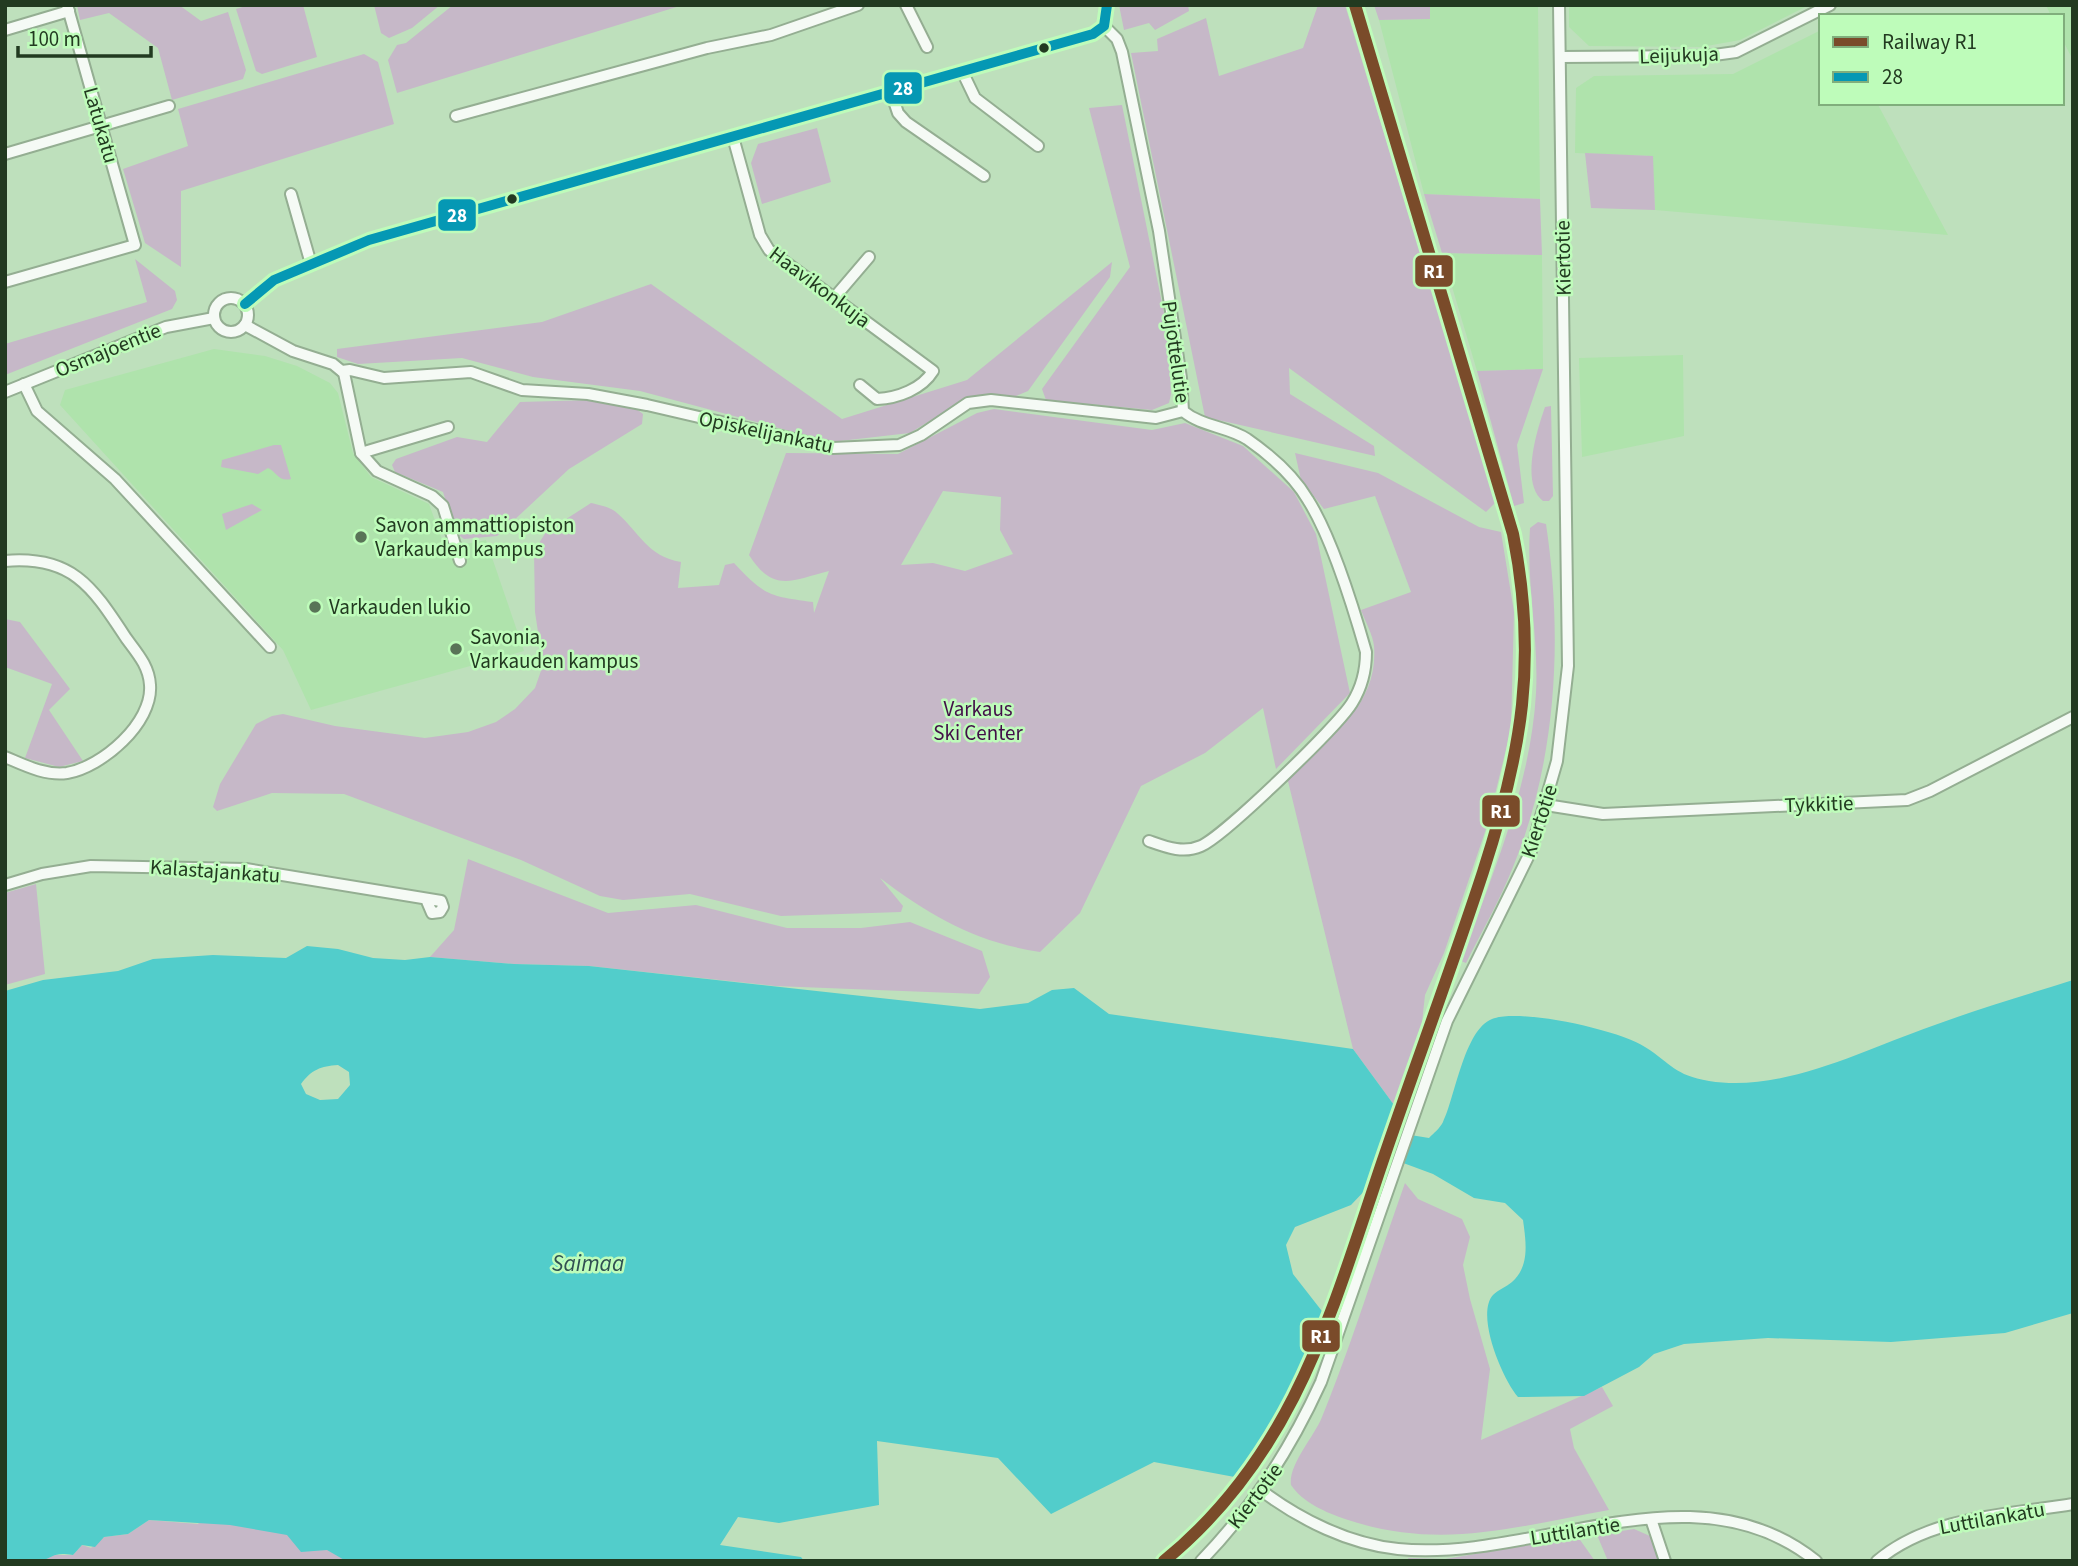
<svg xmlns="http://www.w3.org/2000/svg" width="2078" height="1566" font-family="'Source Sans 3',sans-serif">
  <rect width="100%" height="100%" fill="#bee0bc"/>
  <g fill="#afe3ac">
    <path d="M1430,5H1538L1540,199L1424,194L1379,20L1430,19Z"/>
    <path d="M1569,5H1809L1740,40L1701,47L1589,46L1569,27Z"/>
    <path d="M2046,5H2073V60L2062,39V16H2051Z"/>
    <path d="M1821,30V103H1877L1948,235L1655,210L1652,156L1575,153L1576,88L1594,76L1733,74Z"/>
    <path d="M1442,253L1542,255L1543,369L1477,371Z"/>
    <path d="M214,349L265,356L297,366L330,383L338,393L353,453L371,477L429,504L445,548L486,540L524,651L311,710L283,650L60,405L65,390Z"/>
    <path d="M1683,355L1684,436L1582,457L1579,358Z"/>
  </g>
  <g fill="#c6b8c8" fill-rule="evenodd">
    <path d="M77,5H179L201,21L228,12L246,70L243,79L172,100L158,48L109,13L80,20Z"/>
    <path d="M249,5H303L317,57L262,74L256,71L236,9Z"/>
    <path d="M374,5H440L412,28L389,38L381,33Z"/>
    <path d="M453,5H683L397,93L388,60L397,45L406,43Z"/>
    <path d="M1119,5H1188L1189,11L1155,30L1149,23L1124,30Z"/>
    <path d="M1318,5H1345L1496,502L1486,512L1289,368L1290,394L1374,446L1375,456L1205,417L1131,53L1158,51L1157,39L1206,18L1219,76L1303,48Z"/>
    <path d="M1374,5H1430V19L1379,20Z"/>
    <path d="M364,54L378,62L394,124L181,191V267L145,243L123,169L188,146L178,109Z"/>
    <path d="M1122,105L1167,328L1171,394L1169,403L1152,410L1046,400L1042,389L1130,267L1089,108Z"/>
    <path d="M817,128L831,182L762,204L751,163L758,144Z"/>
    <path d="M1585,153L1653,156L1655,210L1591,208Z"/>
    <path d="M1424,194L1540,199L1542,255L1442,253Z"/>
    <path d="M135,259L175,291L177,300L172,309L5,375V344L147,302Z"/>
    <path d="M1112,262L1110,277L1028,391L1016,396L967,398L910,433L831,442L640,391L533,377L462,358L358,364L337,357V349L542,322L651,284L842,419L967,380Z"/>
    <path d="M1543,369L1517,445L1524,503L1514,506L1477,371Z"/>
    <path d="M592,400L635,408L643,414L642,424L569,469L497,536L464,539L456,533L443,492L395,472L392,465L396,459L457,437L487,442L520,402Z"/>
    <path d="M1551,406L1553,496L1549,501H1543C1520,483 1537,430 1545,407Z"/>
    <path d="M994,409L1152,430L1185,423L1243,446L1294,492L1316,534L1350,693L1276,769L1263,708L1205,753L1141,786L1080,913L1040,952C975,942 932,917 880,878L903,906L901,912L781,916L690,894L623,900L600,896L521,860L344,794L272,793L217,811L213,807L220,784L256,724L272,716L283,714L335,726L425,738L468,732L496,722L515,709L535,688L543,665L535,612L534,551L546,532L591,503C599,505 611,507 617,513C640,533 647,556 681,562L678,588L719,585L725,565L734,563C765,596 769,596 813,602L814,613L829,571C792,580 774,594 749,555L786,453L898,454L977,413ZM943,491L1001,497L1000,530L1013,554L965,571L933,563L901,565Z"/>
    <path d="M274,445H281L291,479C278,482 277,472 268,468L258,474L221,467L222,460Z"/>
    <path d="M1295,453L1378,473L1479,527L1501,532L1514,612L1511,729L1488,823L1444,953L1425,995L1420,1041L1394,1105L1353,1049L1287,777C1327,739 1379,707 1374,646C1373,635 1365,621 1361,610L1411,592L1375,496L1324,509L1301,480Z"/>
    <path d="M252,504L262,510L226,530L222,514Z"/>
    <path d="M1538,522L1546,524C1563,637 1557,760 1513,867C1500,900 1482,931 1466,963L1461,961C1492,875 1531,785 1536,693C1539,637 1526,583 1530,528Z"/>
    <path d="M5,619L20,622L70,689L49,710L83,761L59,767L25,758L52,684L5,667Z"/>
    <path d="M468,859L608,913L696,905L787,928H861L910,922L982,951L990,977L979,994L775,986L589,966L514,964L430,957L454,930Z"/>
    <path d="M36,884L45,974L5,985V893Z"/>
    <path d="M1405,1183L1418,1199L1462,1219L1470,1237L1463,1265L1470,1299L1490,1369L1481,1440L1602,1387L1613,1406L1570,1429L1574,1448L1609,1510C1514,1527 1440,1551 1345,1519C1327,1513 1302,1502 1291,1485C1288,1465 1314,1437 1322,1417C1353,1341 1377,1261 1405,1183Z"/>
    <path d="M212,1506L413,1561H42L49,1555H73L82,1545L91,1548L104,1537L128,1534L149,1520L198,1524Z"/>
    <path d="M1634,1529L1650,1536L1660,1561H1608L1597,1535Z"/>
    <path d="M1578,1537L1595,1561H1409L1408,1558L1445,1559Z"/>
  </g>
  <path fill="#52cdcb" fill-rule="evenodd" d="M307,946L338,949L373,958L405,960L430,957L514,964L589,966L980,1009L1028,1003L1052,990L1074,988L1109,1014L1353,1049L1394,1105L1389,1123L1392,1132L1429,1138C1434,1133 1440,1128 1443,1122C1455,1098 1464,1030 1492,1019C1520,1008 1619,1030 1645,1047C1672,1064 1674,1075 1709,1081C1783,1093 1863,1050 1932,1026C1978,1009 2026,995 2073,980V1313L2005,1333L1891,1342L1768,1338L1684,1344L1654,1354L1639,1367L1584,1396L1518,1397C1503,1380 1475,1315 1493,1295C1498,1290 1506,1287 1512,1282C1530,1266 1526,1242 1523,1220L1505,1203L1474,1198L1433,1174L1379,1154L1370,1185L1351,1205L1295,1227L1286,1245L1293,1274L1325,1315L1294,1402L1240,1478L1154,1462L1051,1514L998,1458L877,1441L879,1505L779,1523L738,1517L720,1545L801,1557L804,1561H346L327,1550L301,1552L287,1535L230,1525L149,1520L128,1534L104,1537L95,1547L82,1545L73,1555C52,1552 56,1557 40,1561C30,1563 16,1561 5,1561V991L43,980L118,971L153,959L213,955L286,958ZM338,1065L349,1072L350,1085L338,1099L320,1100L306,1094L301,1084C311,1070 321,1066 338,1065Z"/>
  <g fill="none" stroke-linecap="round" stroke-linejoin="round">
    <g stroke="#94ae92" stroke-width="14">
      <g id="minor">
        <path d="M906,5L927,47"/>
        <path d="M1104,26L1117,39L1122,52L1159,231L1181,378L1183,411C1202,427 1227,426 1247,439C1270,455 1294,476 1308,500C1331,536 1354,610 1366,652C1366,671 1362,687 1352,703C1338,726 1224,836 1201,846C1183,854 1166,847 1149,841"/>
        <path d="M5,30L69,11"/>
        <path d="M1560,57L1707,56L1736,52L1830,5"/>
        <path d="M962,71L975,98L1038,146"/>
        <path d="M891,92L898,113L906,122L984,176"/>
        <path d="M456,116L707,48L771,35L858,5"/>
        <path d="M733,137L760,235L769,250L933,371C922,389 898,398 877,399L860,385"/>
        <path d="M5,154L169,106"/>
        <path d="M291,194L311,264"/>
        <path d="M5,282L135,245L67,5"/>
        <circle cx="231" cy="315" r="17"/>
        <path d="M834,298L869,257"/>
        <path d="M245,304L274,280L369,240L1093,34L1104,26L1107,5"/>
        <path d="M245,325L293,351L333,364L344,373L361,453L377,471L432,496L443,506L460,561"/>
        <path d="M342,371L350,370L384,378L471,372L522,390L588,394L647,405L833,448L899,445L921,435L968,403L991,400L1156,418L1183,411"/>
        <path d="M24,384L37,411L115,479L270,647"/>
        <path d="M5,392L166,327L214,318"/>
        <path d="M361,453L448,427"/>
        <path d="M5,561C73,555 93,588 126,638C137,653 149,666 150,685C153,723 102,767 67,773C45,776 24,765 5,757"/>
        <path d="M1546,805L1603,814L1907,800L1930,791L2073,717"/>
        <path d="M5,885L42,874L91,866L246,869L441,901L443,907L440,912L432,913L426,899"/>
        <path d="M1262,1491C1301,1520 1349,1544 1398,1549C1535,1563 1693,1462 1816,1561"/>
        <path d="M1651,1519L1665,1561"/>
        <path d="M1201,1561C1253,1507 1290,1450 1321,1382L1447,1021L1531,851L1557,761L1568,666L1559,5"/>
        <path d="M1877,1561C1930,1516 2007,1515 2073,1504"/>
      </g>
    </g>
    <use href="#minor" stroke="#f5faf5" stroke-width="10"/>
    <g stroke="#befcba" stroke-width="16">
      <path id="bus-1" d="M245,304L274,280L369,240L1093,34L1104,26L1107,5"/>
    </g>
    <use href="#bus-1" stroke="#0598b4" stroke-width="10"/>
    <g stroke="#befcba" stroke-width="18">
      <path id="rail-1" d="M1164,1561C1294,1455 1331,1314 1382,1163C1415,1066 1451,970 1483,872C1522,752 1538,659 1513,534L1355,5"/>
    </g>
    <use href="#rail-1" stroke="#7a4b2a" stroke-width="12"/>
  </g>
  <g fill="#223a20" stroke="#befcba" stroke-width="2.5">
    <circle cx="1044" cy="48" r="6"/>
    <circle cx="512" cy="199" r="6"/>
  </g>
  <g fill="#597457" stroke="#befcba" stroke-width="2.5">
    <circle cx="361" cy="537" r="7"/>
    <circle cx="315" cy="607" r="7"/>
    <circle cx="456" cy="649" r="7"/>
  </g>
  <g text-anchor="middle" stroke-width="5" stroke-linejoin="round" paint-order="stroke">
    <g font-size="21" fill="#223a20" stroke="#befcba">
      <text transform="translate(1679 55) rotate(-2)" y="7">Leijukuja</text>
      <text transform="translate(101 125) rotate(74)" y="7">Latukatu</text>
      <text transform="translate(1563 258) rotate(-91)" y="7">Kiertotie</text>
      <text transform="translate(820 287) rotate(37)" y="7">Haavikonkuja</text>
      <text transform="translate(108 350) rotate(-22)" y="7">Osmajoentie</text>
      <text transform="translate(1176 352) rotate(82)" y="7">Pujottelutie</text>
      <text transform="translate(766 432) rotate(12)" y="7">Opiskelijankatu</text>
      <text transform="translate(1819 804) rotate(-2)" y="7">Tykkitie</text>
      <text transform="translate(1539 821) rotate(-72)" y="7">Kiertotie</text>
      <text transform="translate(215 871) rotate(4)" y="7">Kalastajankatu</text>
      <text transform="translate(1255 1496) rotate(-53)" y="7">Kiertotie</text>
      <text transform="translate(1992 1518) rotate(-10)" y="7">Luttilankatu</text>
      <text transform="translate(1575 1531) rotate(-9)" y="7">Luttilantie</text>
    </g>
    <g font-size="21" fill="#223a20" stroke="#befcba" text-anchor="start">
      <text x="375" y="532">Savon ammattiopiston<tspan x="375" dy="24">Varkauden kampus</tspan></text>
      <text x="329" y="614">Varkauden lukio</text>
      <text x="470" y="644">Savonia,<tspan x="470" dy="24">Varkauden kampus</tspan></text>
    </g>
    <g font-size="21" fill="#420f48" stroke="#befcba">
      <text x="978" y="716">Varkaus<tspan x="978" dy="24">Ski Center</tspan></text>
    </g>
    <g font-size="23" font-style="italic" fill="#304f52" stroke="#befcba">
      <text x="588" y="1271">Saimaa</text>
    </g>
  </g>
  <g stroke="#befcba" stroke-width="2.5">
    <rect x="883" y="71" width="40" height="34" rx="7" fill="#0598b4"/>
    <rect x="437" y="198" width="40" height="34" rx="7" fill="#0598b4"/>
    <rect x="1414" y="254" width="40" height="34" rx="7" fill="#7a4b2a"/>
    <rect x="1481" y="794" width="40" height="34" rx="7" fill="#7a4b2a"/>
    <rect x="1301" y="1319" width="40" height="34" rx="7" fill="#7a4b2a"/>
  </g>
  <g font-size="19" text-anchor="middle" font-weight="bold" fill="#fff">
    <text x="903" y="95">28</text>
    <text x="457" y="222">28</text>
    <text x="1434" y="278">R1</text>
    <text x="1501" y="818">R1</text>
    <text x="1321" y="1343">R1</text>
  </g>
  <rect width="2078" height="1566" fill="none" stroke="#223a20" stroke-width="14"/>
  <rect x="1819" y="14" width="245" height="91" fill="#befcba" stroke="#80ae7c" stroke-width="2"/>
  <rect x="1833" y="37" width="35" height="10" fill="#7a4b2a" stroke="#80ae7c" stroke-width="2"/>
  <text x="1882" y="49" font-size="21" fill="#223a20">Railway R1</text>
  <rect x="1833" y="72" width="35" height="10" fill="#0598b4" stroke="#80ae7c" stroke-width="2"/>
  <text x="1882" y="84" font-size="21" fill="#223a20">28</text>
  <path d="M18 46v10h133v-10" fill="none" stroke="#223a20" stroke-width="3.5"/>
  <text x="28" y="46" font-size="21" fill="#223a20" stroke="#befcba" stroke-width="5" paint-order="stroke">100 m</text>
</svg>
